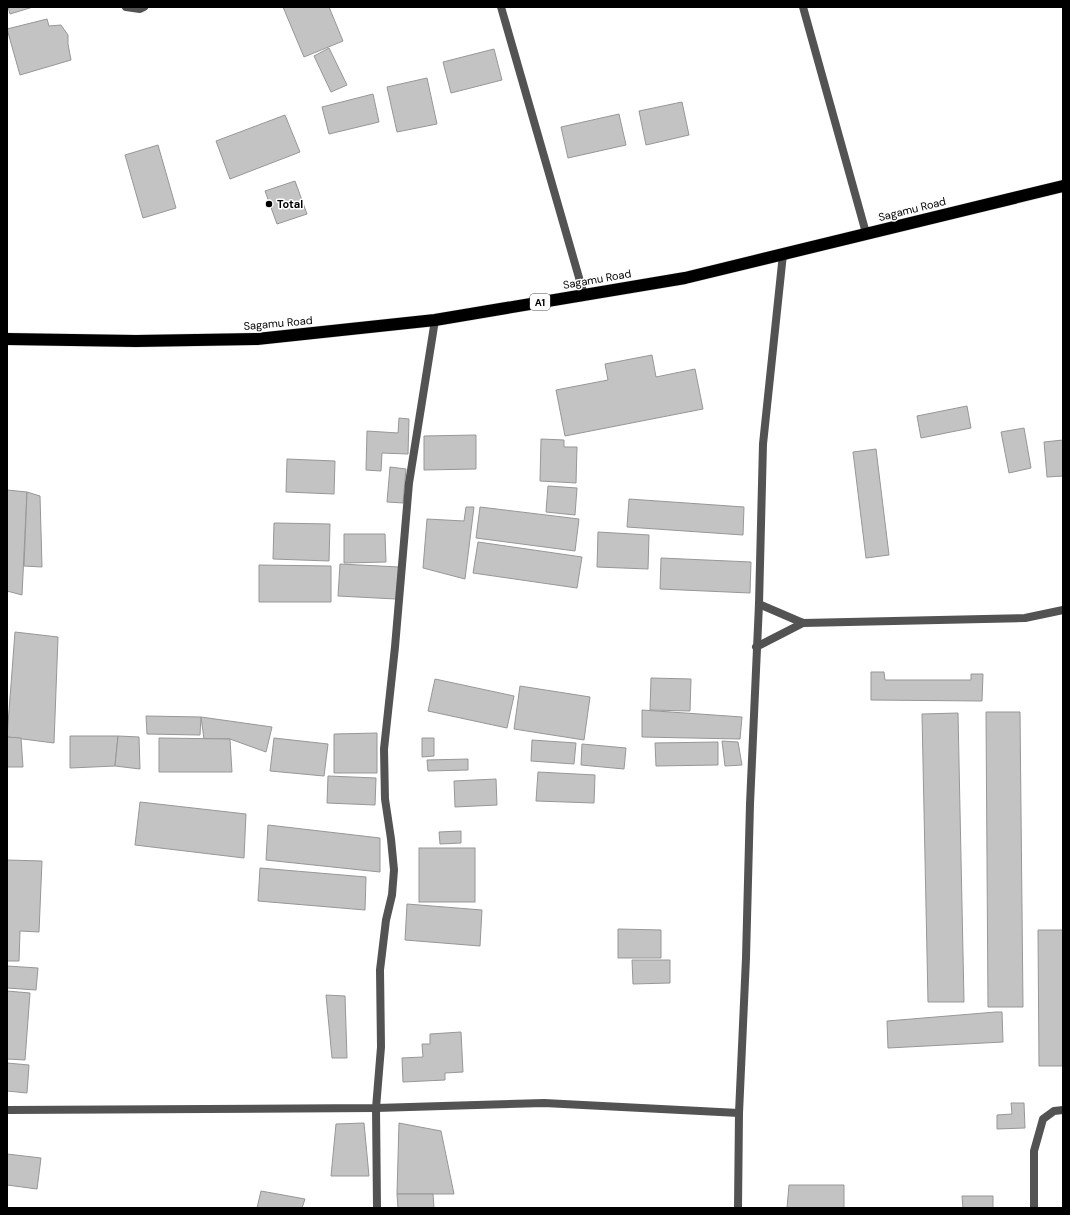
<svg xmlns="http://www.w3.org/2000/svg" width="1070" height="1215" font-family="'DM Sans',sans-serif">
  <rect width="100%" height="100%" fill="#fff"/>
  <g fill="#c3c3c3" stroke="#979797">
    <path d="M8,7H33L10,14Z"/>
    <path d="M283,7H329L343,41L304,57Z"/>
    <path d="M47,19L49,26L61,25L68,35V44L71,60L20,75L7,29Z"/>
    <path d="M329,48L347,85L331,92L314,56Z"/>
    <path d="M494,49L502,80L451,93L443,62Z"/>
    <path d="M427,78L437,124L397,132L387,87Z"/>
    <path d="M373,94L379,122L329,134L322,107Z"/>
    <path d="M682,102L689,135L646,145L639,111Z"/>
    <path d="M619,114L626,145L568,158L561,127Z"/>
    <path d="M285,115L300,152L230,179L216,141Z"/>
    <path d="M158,145L176,208L143,218L125,155Z"/>
    <path d="M295,181L307,214L277,224L265,191Z"/>
    <path d="M652,355L656,377L695,369L703,409L565,436L556,390L608,380L605,364Z"/>
    <path d="M967,406L971,428L921,438L917,416Z"/>
    <path d="M399,418L409,419L408,454L382,453L381,471L366,470L367,431L398,433Z"/>
    <path d="M1024,428L1031,468L1009,473L1001,432Z"/>
    <path d="M476,435V469L424,470V436Z"/>
    <path d="M541,439L564,440V447H577L576,483L540,481Z"/>
    <path d="M1063,440V476L1047,477L1044,442Z"/>
    <path d="M876,449L889,555L866,558L853,452Z"/>
    <path d="M287,459L335,461L334,494L286,492Z"/>
    <path d="M390,467L406,469L403,503L387,502Z"/>
    <path d="M548,486L577,488L575,515L546,512Z"/>
    <path d="M7,490L27,492L22,595L7,591Z"/>
    <path d="M27,492L40,496L42,567L24,566Z"/>
    <path d="M629,499L744,507L743,535L627,527Z"/>
    <path d="M466,507H474L465,579L423,568L427,519L464,521Z"/>
    <path d="M480,507L579,519L575,551L476,538Z"/>
    <path d="M274,523L330,524L329,561L273,559Z"/>
    <path d="M598,532L649,535L648,569L597,567Z"/>
    <path d="M344,534H385L386,562L344,563Z"/>
    <path d="M478,542L582,557L577,588L473,573Z"/>
    <path d="M661,558L751,562L750,593L660,589Z"/>
    <path d="M340,564L399,567L396,599L338,596Z"/>
    <path d="M259,565L331,566V602H259Z"/>
    <path d="M15,632L58,637L54,743L7,737Z"/>
    <path d="M871,672H884L885,680H971V674H983L982,701L871,700Z"/>
    <path d="M651,678L691,679L690,711L650,710Z"/>
    <path d="M435,679L514,696L507,728L428,711Z"/>
    <path d="M520,686L590,697L584,740L514,729Z"/>
    <path d="M642,710L742,717L740,739L642,737Z"/>
    <path d="M986,712H1020L1023,1007H988Z"/>
    <path d="M958,713L964,1002H928L922,714Z"/>
    <path d="M146,716L201,717L200,735L147,734Z"/>
    <path d="M201,717L272,727L266,752L230,739H204Z"/>
    <path d="M377,733V773H334V734Z"/>
    <path d="M70,736H118L115,766L70,768Z"/>
    <path d="M118,736L139,737L140,769L115,766Z"/>
    <path d="M7,737L21,738L23,767H7Z"/>
    <path d="M159,738L230,739L232,772H159Z"/>
    <path d="M274,738L328,744L324,776L270,771Z"/>
    <path d="M422,738H434V756L422,757Z"/>
    <path d="M532,740L576,743L574,764L531,761Z"/>
    <path d="M722,741L738,742L742,765L725,766Z"/>
    <path d="M718,742V765L656,766L655,743Z"/>
    <path d="M582,744L626,748L624,769L581,765Z"/>
    <path d="M468,759V770L428,771L427,760Z"/>
    <path d="M538,772L595,775L594,803L536,801Z"/>
    <path d="M328,776L376,778L375,805L327,803Z"/>
    <path d="M496,779L497,805L455,807L454,781Z"/>
    <path d="M140,802L246,814L244,858L135,845Z"/>
    <path d="M268,825L380,838V872L266,860Z"/>
    <path d="M461,831V843L440,844L439,832Z"/>
    <rect x="419" y="848" width="56" height="54"/>
    <path d="M7,860L42,861L39,932L20,931L19,961H7Z"/>
    <path d="M260,868L366,877L365,910L258,901Z"/>
    <path d="M407,904L482,910L480,946L405,940Z"/>
    <path d="M618,929L661,930V958H618Z"/>
    <path d="M1038,930H1063V1066H1039Z"/>
    <path d="M632,960H670V983L633,984Z"/>
    <path d="M7,966L38,968L36,990L7,988Z"/>
    <path d="M7,991L30,993L25,1060L7,1059Z"/>
    <path d="M326,995L345,996L347,1058H332Z"/>
    <path d="M996,1012H1002L1003,1042L888,1048L887,1021Z"/>
    <path d="M461,1032L463,1072L445,1073V1080L403,1082L402,1058L423,1057L422,1044H430V1034Z"/>
    <path d="M7,1063L29,1065L27,1093L7,1091Z"/>
    <path d="M1011,1103H1024L1025,1128L997,1129V1115L1012,1114Z"/>
    <path d="M364,1123L369,1176H331L336,1124Z"/>
    <path d="M399,1123L441,1131L454,1194H397Z"/>
    <path d="M7,1154L41,1158L37,1189L7,1185Z"/>
    <path d="M789,1185H844V1208H787Z"/>
    <path d="M261,1191L305,1199L302,1208H257Z"/>
    <path d="M397,1194H433L434,1208H398Z"/>
    <path d="M962,1196H993V1208H963Z"/>
  </g>
  <g fill="none" stroke-linecap="round" stroke-linejoin="round">
    <g stroke="#dbdbdb" stroke-width="13">
      <path id="highway" d="M7,339L136,341L257,339L435,320L685,278L1063,186"/>
    </g>
    <g stroke="#535353" stroke-width="8">
      <path d="M126,7L140,9L144,7"/>
      <path d="M501,7L584,295"/>
      <path d="M803,7L866,233"/>
      <path d="M759,604L803,623L1025,618L1063,610"/>
      <path d="M756,647L803,623"/>
      <path d="M7,1110L376,1108L544,1103L739,1113"/>
      <path d="M377,1208L376,1108L381,1047L380,970L386,920L392,895L394,870L391,839L385,799L384,749L395,647L409,483L435,320"/>
      <path d="M738,1208L739,1113L746,958L750,804L759,604L763,444L783,254"/>
      <path d="M1034,1208V1151L1043,1119L1054,1111L1063,1110"/>
    </g>
    <use href="#highway" stroke="#000" stroke-width="12"/>
  </g>
  <circle fill="#000" stroke="#fff" stroke-width="1.5" cx="269" cy="204" r="4"/>
  <g text-anchor="middle" stroke-width="3" stroke-linejoin="round" paint-order="stroke">
    <rect fill="#fff" stroke="#4c4c4c" stroke-width="1" x="530" y="294" width="20" height="16" rx="3"/>
    <g font-size="10" font-weight="bold" fill="#000">
      <text x="540" y="306">A1</text>
    </g>
    <g font-size="11" font-weight="bold" fill="#000" stroke="#fff" text-anchor="start">
      <text x="277" y="208">Total</text>
    </g>
    <g font-size="11" fill="#000" stroke="#fff">
      <text transform="translate(912 209) rotate(-14)" y="4">Sagamu Road</text>
      <text transform="translate(597 279) rotate(-10)" y="4">Sagamu Road</text>
      <text transform="translate(278 323) rotate(-5)" y="4">Sagamu Road</text>
    </g>
  </g>
  <rect width="1070" height="1215" fill="none" stroke="#000000" stroke-width="16"/>
</svg>
